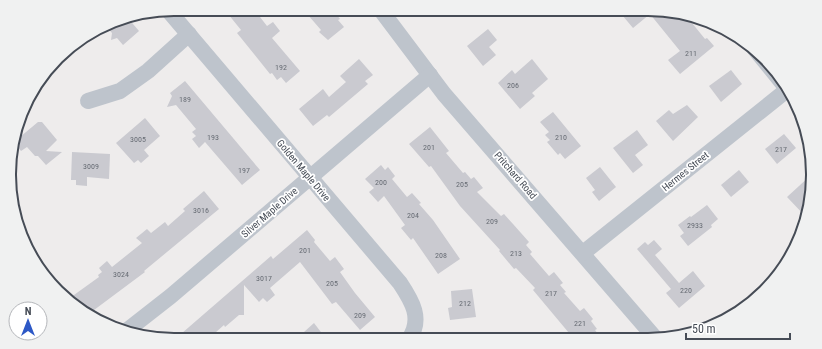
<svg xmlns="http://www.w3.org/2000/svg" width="822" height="349" font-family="'Roboto Condensed',sans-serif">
  <rect width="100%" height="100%" fill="#eeecec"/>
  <g fill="#cacad0">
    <path d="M224,9H248L255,17H260L267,26L273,22L280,31L272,38L300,71L286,83L281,77L277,80L272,73L270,74L237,33L241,30Z"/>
    <path d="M315,9H332L340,19L338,20L344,27L328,40L319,32L321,30L308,15Z"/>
    <path d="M617,9H648L688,16L693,22L692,23L705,39L707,38L714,46L680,74L668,60L680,51L650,14L633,28Z"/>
    <path d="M127,17L139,31L123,45L117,38L111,40L112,33L106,26L121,18Z"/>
    <path d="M488,29L497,40L489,47L496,55L483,66L467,46Z"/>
    <path d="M359,59L373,75L365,81L368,84L329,117L327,115L313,126L299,109L323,89L329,97L346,82L340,76Z"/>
    <path d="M532,59L548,79L532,93L535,96L520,109L498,83L512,70L515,74Z"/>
    <path d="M731,70L742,84L721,102L709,86Z"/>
    <path d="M185,81L260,170L242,185L205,142L199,148L192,139L196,136L192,132L196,129L176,105L167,107L172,96L170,93Z"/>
    <path d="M687,105L698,117L673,141L656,121L669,110L673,114Z"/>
    <path d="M553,112L581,146L565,159L560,153L558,155L547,142L550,140L545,135L549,132L540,122Z"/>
    <path d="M145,118L160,136L144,150L149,156L141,163L138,160L134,163L116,143Z"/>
    <path d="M38,122H42L57,140L46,151L62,152L46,165L38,156H35L27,147L21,151L14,142Z"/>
    <path d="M430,127L449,151L446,153L463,173L465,172L471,179L474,177L483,188L477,192L501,216L504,214L513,224L529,242L526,245L532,252L530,254L549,276L554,272L563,283L560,285L566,292L564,293L580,311L584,308L593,319L591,321L597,329L595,330L602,339H574L533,290L535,288L516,268L514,269L499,251L500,250L460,206L431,166L429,167L409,144Z"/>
    <path d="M637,130L648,145L635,155L643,165L633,173L613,148Z"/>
    <path d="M784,134L796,148L777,164L765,149Z"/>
    <path d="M72,152L110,154L109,179L87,177V186L76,185V180H71Z"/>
    <path d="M381,165L385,170L388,167L395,176L392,179L407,197L412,193L421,203L419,204L433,220L460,259L438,274L413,238L411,240L401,228L405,225L384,196L378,202L369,192L374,188L365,179Z"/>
    <path d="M600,167L616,187L599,201L592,192L595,190L586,178Z"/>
    <path d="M739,170L749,182L731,197L721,185Z"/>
    <path d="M811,175L809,188L806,217L787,197Z"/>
    <path d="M204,191L219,209L144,271L145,272L90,313L67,300L99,277L98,275L102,272L99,268L107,261L112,267L142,243L136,238L147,229L151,233L165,222L168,226L185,211L183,209Z"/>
    <path d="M707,205L718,219L711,225L712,227L688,246L680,236L684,233L678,225L690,216L691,217Z"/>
    <path d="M307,230L315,240L314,242L330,261L335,257L344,269L340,272L355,293L375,317L360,330L336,302L332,304L300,262L270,288L275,295L267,302L263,298L259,302L244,285V315H239L225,327L224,325L207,340H174L271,256L273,259Z"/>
    <path d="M654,240L662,249L655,255L679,283L693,271L705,286L679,308L666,293L671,289L637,249L645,242L648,245Z"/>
    <path d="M472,289L476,317L450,320L448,308L452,307L451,291Z"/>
    <path d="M314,323L327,340H311L304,332Z"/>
  </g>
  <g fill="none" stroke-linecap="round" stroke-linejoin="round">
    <g stroke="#bec4cc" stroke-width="16">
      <path d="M380,9L444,94L656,339"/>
      <path d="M168,10L400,283C412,301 423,319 409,339"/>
      <path d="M754,48L788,90"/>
      <path d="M88,101L120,91L148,71L189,34"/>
      <path d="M583,253L787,90"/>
      <path d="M125,332L171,296L430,75"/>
    </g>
  </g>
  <g text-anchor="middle" stroke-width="3.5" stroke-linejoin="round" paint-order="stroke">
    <g font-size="8" fill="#676c74">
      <text x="691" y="56">211</text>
      <text x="281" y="70">192</text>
      <text x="513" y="88">206</text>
      <text x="185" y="102">189</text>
      <text x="213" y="140">193</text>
      <text x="561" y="140">210</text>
      <text x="138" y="142">3005</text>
      <text x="429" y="150">201</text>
      <text x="781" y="152">217</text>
      <text x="91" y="169">3009</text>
      <text x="244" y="173">197</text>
      <text x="381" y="185">200</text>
      <text x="462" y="187">205</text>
      <text x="201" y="213">3016</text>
      <text x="413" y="218">204</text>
      <text x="492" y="224">209</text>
      <text x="695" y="228">2933</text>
      <text x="305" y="253">201</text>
      <text x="516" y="256">213</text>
      <text x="441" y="258">208</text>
      <text x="121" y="277">3024</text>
      <text x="264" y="281">3017</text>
      <text x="332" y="286">205</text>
      <text x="686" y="293">220</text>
      <text x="551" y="296">217</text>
      <text x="465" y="306">212</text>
      <text x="360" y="318">209</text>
      <text x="580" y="326">221</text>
    </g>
    <g font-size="10" fill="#464c56" stroke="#fff">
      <text transform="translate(304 170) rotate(50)" y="4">Golden Maple Drive</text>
      <text transform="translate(685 171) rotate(-39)" y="4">Hermes Street</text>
      <text transform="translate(516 175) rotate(49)" y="4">Pritchard Road</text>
      <text transform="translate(269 212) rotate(-41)" y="4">Silver Maple Drive</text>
    </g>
  </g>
  <path d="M0 0H822V349H0ZM174 16H648A158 158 0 0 1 806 174V175A158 158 0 0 1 648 333H174A158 158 0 0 1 16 175V174A158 158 0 0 1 174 16Z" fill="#f0f1f1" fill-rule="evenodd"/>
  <path fill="none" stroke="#464c56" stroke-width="2" d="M174 16H648A158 158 0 0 1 806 174V175A158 158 0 0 1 648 333H174A158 158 0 0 1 16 175V174A158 158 0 0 1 174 16Z"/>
  <g transform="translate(28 321)"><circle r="19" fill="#ffffff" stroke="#b5b7bb"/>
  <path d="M0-3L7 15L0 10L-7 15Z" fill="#2d58c6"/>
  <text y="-6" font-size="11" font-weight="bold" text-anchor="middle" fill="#464c56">N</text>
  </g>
  <path d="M686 333v6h104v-6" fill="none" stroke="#464c56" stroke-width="2"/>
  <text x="692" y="333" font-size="12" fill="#464c56" stroke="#ffffff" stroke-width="3" paint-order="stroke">50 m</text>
</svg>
